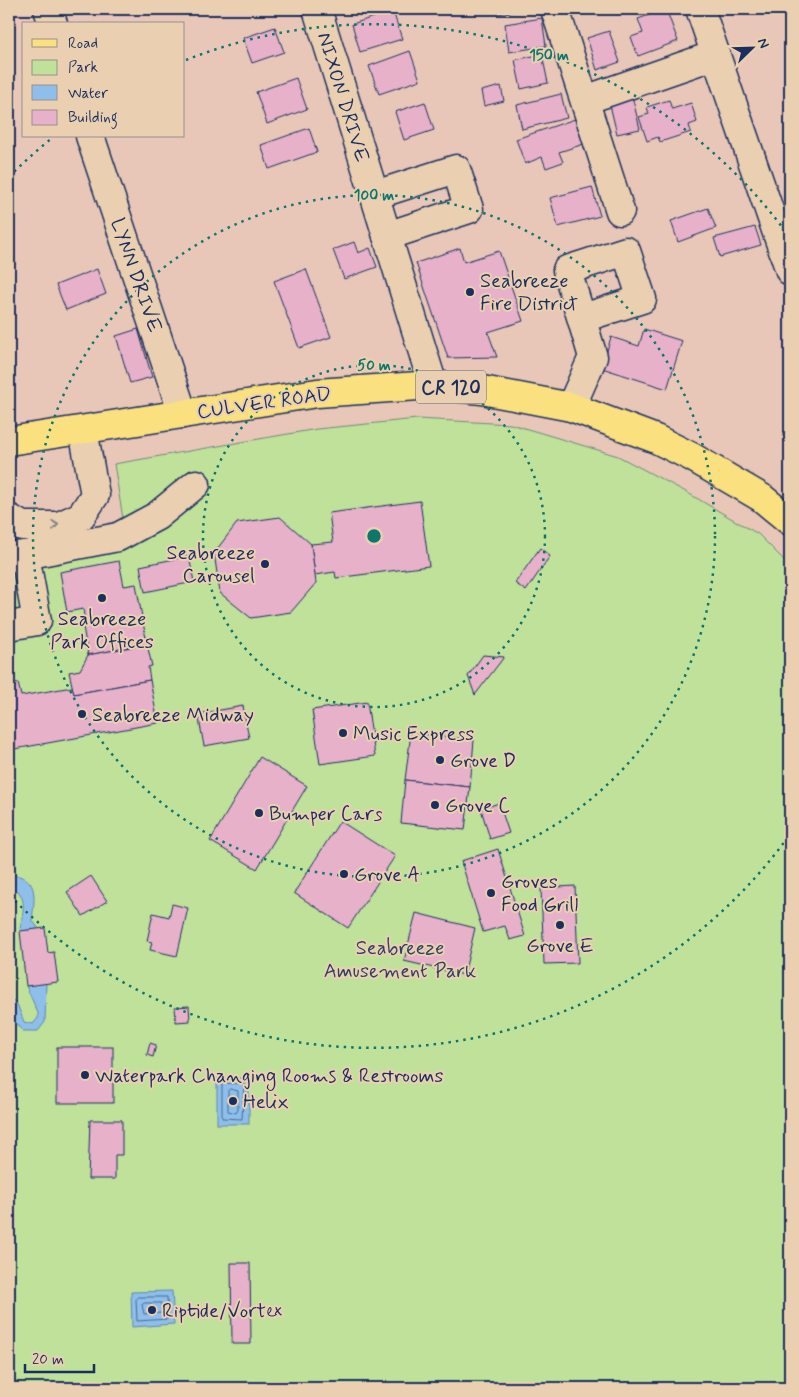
<svg xmlns="http://www.w3.org/2000/svg" width="799" height="1397" font-family="Mynerve,sans-serif">
  <rect width="100%" height="100%" fill="#e9c7b8"/>
  <filter id="ink" filterUnits="userSpaceOnUse"><feTurbulence type="fractalNoise" baseFrequency=".02" numOctaves="2"/><feDisplacementMap in="SourceGraphic" scale="10" xChannelSelector="R" yChannelSelector="G"/><feConvolveMatrix kernelMatrix="1 2 1 2 8 2 1 2 1" color-interpolation-filters="sRGB"/></filter>
  <g filter="url(#ink)">
    <path fill="#bfe19a" stroke="#6d887c" d="M417,419L511,424L618,456L686,492L758,534L790,566V1388H9V566L127,543L114,464L317,429Z"/>
    <g fill="#8ebfea" stroke="#6085b2">
      <path d="M9,875C39,875 35,897 32,920L39,929L20,931C21,917 28,903 18,891L9,893Z"/>
      <path d="M46,983L45,1022L38,1031H23C13,1024 9,1008 9,996L17,1004L24,1022L33,1024L38,1018V1013L26,986Z"/>
      <rect x="217" y="1078" width="32" height="46"/>
      <path d="M172,1291L174,1324L132,1327L131,1292Z"/>
    </g>
    <g fill="none" stroke-linecap="round" stroke-linejoin="round">
      <g stroke="#496996" stroke-width="1">
        <path d="M224,1083L244,1084L242,1119L222,1118V1085Z"/>
        <path d="M230,1089L238,1091V1110L236,1113L228,1111V1091Z"/>
        <path d="M138,1297H167L168,1319L137,1321L136,1299Z"/>
        <path d="M145,1303H161L162,1313L144,1314L142,1305Z"/>
      </g>
    </g>
    <g fill="#e6b1c9" stroke="#1b2f5e">
      <path d="M497,9H528L498,14Z"/>
      <path d="M666,9L678,41L638,56L631,37L643,33L638,19Z"/>
      <path d="M393,11L402,39L360,52L352,24Z"/>
      <path d="M542,18L546,46L509,52L505,24Z"/>
      <path d="M275,27L284,52L252,63L243,38Z"/>
      <path d="M609,31L620,62L597,70L587,38Z"/>
      <path d="M410,51L420,80L379,94L369,66Z"/>
      <path d="M542,54L548,83L521,89L515,60Z"/>
      <path d="M296,78L307,109L267,124L256,92Z"/>
      <path d="M501,86L504,101L484,106L481,91Z"/>
      <path d="M561,94L567,118L522,129L517,105Z"/>
      <path d="M632,96L640,129L617,134L609,101Z"/>
      <path d="M669,100L672,109L691,103L697,122L689,125L691,132L660,142L658,137L647,141L639,117L649,114L647,107Z"/>
      <path d="M425,102L434,130L404,140L395,112Z"/>
      <path d="M575,119L584,144L559,152L563,162L546,168L542,157L525,164L516,139Z"/>
      <path d="M309,128L317,152L269,169L261,145Z"/>
      <path d="M592,187L600,216L558,227L550,198Z"/>
      <path d="M708,208L716,228L678,242L671,221Z"/>
      <path d="M755,227L761,245L720,257L714,238Z"/>
      <path d="M354,242L358,253L370,248L377,267L344,279L333,250Z"/>
      <path d="M460,248L464,262L499,251L523,321L488,332L497,357L448,358L416,263Z"/>
      <path d="M97,269L106,294L66,310L56,285Z"/>
      <path d="M306,269L331,337L299,348L274,281Z"/>
      <path d="M138,329L152,377L130,383L116,336Z"/>
      <path d="M644,329L682,341L667,389L602,368L611,337L639,346Z"/>
      <path d="M420,501L429,566L336,578L335,572L315,575L311,544L333,542L329,513Z"/>
      <path d="M280,517L311,544L316,583L291,612L251,618L220,593L214,553L237,523Z"/>
      <path d="M540,548L550,556L526,591L515,583Z"/>
      <path d="M189,556L194,582L145,592L140,566Z"/>
      <path d="M119,561L124,586L136,584L147,644L88,655L82,621H85L83,609L67,612L60,572Z"/>
      <path d="M147,644L152,666L148,667L150,680L74,694L69,672L80,670L88,655Z"/>
      <path d="M483,655L504,657L475,695L468,676Z"/>
      <path d="M150,680L158,723L9,750V685L18,683L21,696L72,687L74,694Z"/>
      <path d="M367,702L375,756L320,764L312,710Z"/>
      <path d="M243,706L249,738L204,746L198,714Z"/>
      <path d="M411,733L474,740L470,787L405,780Z"/>
      <path d="M260,757L307,786L257,869L210,841Z"/>
      <path d="M405,780L470,787L465,830L401,823Z"/>
      <path d="M499,803L509,833L490,839L481,809Z"/>
      <path d="M340,821L395,856L348,928L294,893Z"/>
      <path d="M498,849L525,936L510,940L505,926L483,932L461,861Z"/>
      <path d="M91,876L107,901L83,916L67,892Z"/>
      <path d="M575,886L578,963L544,964L541,888Z"/>
      <path d="M172,904L188,908L177,956L150,950L152,942L147,941L153,913L169,917Z"/>
      <path d="M416,913L475,928L464,975L404,961Z"/>
      <path d="M45,928L48,953L54,952L58,982L26,986L20,931Z"/>
      <path d="M189,1006L190,1021L176,1022L175,1007Z"/>
      <path d="M150,1043L156,1045L153,1057L147,1055Z"/>
      <rect x="57" y="1047" width="56" height="56"/>
      <path d="M90,1120H122V1155H115V1179H88Z"/>
      <path d="M231,1263H250L251,1344H232Z"/>
    </g>
    <g fill="none" stroke-linecap="round" stroke-linejoin="round">
      <g stroke="#1b2f5e" stroke-width="31">
        <g id="minor">
          <path d="M48,9L53,24"/>
          <path d="M317,9L433,385"/>
          <path d="M555,9L620,211"/>
          <path d="M700,9L790,271"/>
          <path d="M585,100L715,55"/>
          <path d="M90,136L183,414"/>
          <path d="M375,195L456,169L469,209L387,236"/>
          <path d="M571,407L593,357L567,270L626,251L642,299L583,318"/>
          <path d="M9,518L22,526H59L81,516L95,495L83,430"/>
          <path d="M25,555L118,537L157,516L196,484"/>
          <path d="M9,557L25,555L37,621L9,626"/>
        </g>
      </g>
      <g stroke="#1b2f5e" stroke-width="31">
        <path id="major" d="M9,441L317,393L433,385L482,390L571,407L656,439L692,457L762,498L790,521"/>
      </g>
      <use href="#minor" stroke="#ead0b1" stroke-width="28"/>
      <use href="#major" stroke="#fbe080" stroke-width="28"/>
    </g>
    <defs><path id="oneway-chevron" d="M-2-3.5L2.5 0L-2 3.5" fill="none" stroke-width="1.6" stroke-linecap="round" stroke-linejoin="round" transform="scale(1.25)"/></defs>
    <use stroke="#828088" href="#oneway-chevron" transform="translate(55 525) rotate(-7)"/>
  </g>
  <g fill="none" stroke="#0f766e" stroke-width="2.5" stroke-dasharray="2.5 5">
    <circle cx="374" cy="536" r="171"/>
    <circle cx="374" cy="536" r="341"/>
    <path d="M788 837A512 512 0 0 1 9 895M9 177A512 512 0 0 1 52 138M186 60A512 512 0 0 1 788 235"/>
  </g>
  <g fill="#1b2f5e" stroke="#ead0b1" stroke-width="2">
    <circle cx="470" cy="292" r="5"/>
    <circle cx="265" cy="564" r="5"/>
    <circle cx="102" cy="598" r="5"/>
    <circle cx="82" cy="714" r="5"/>
    <circle cx="343" cy="733" r="5"/>
    <circle cx="440" cy="760" r="5"/>
    <circle cx="435" cy="805" r="5"/>
    <circle cx="259" cy="813" r="5"/>
    <circle cx="344" cy="874" r="5"/>
    <circle cx="491" cy="893" r="5"/>
    <circle cx="560" cy="925" r="5"/>
    <circle cx="85" cy="1075" r="5"/>
    <circle cx="233" cy="1101" r="5"/>
    <circle cx="152" cy="1310" r="5"/>
  </g>
  <g text-anchor="middle" stroke-width="4" stroke-linejoin="round" paint-order="stroke">
    <rect fill="#ead0b1" stroke="#595f77" stroke-width="1" x="416" y="370.5" width="70" height="33" rx="4"/>
    <g font-size="19" font-weight="bold" fill="#1b2f5e">
      <text x="451" y="394">CR 120</text>
    </g>
    <g font-size="20" fill="#1b2f5e" stroke="#ead0b1">
      <text transform="translate(344 97) rotate(73)" y="7">NIXON DRIVE</text>
      <text transform="translate(137 275) rotate(71)" y="7">LYNN DRIVE</text>
      <text transform="translate(264 402) rotate(-8)" y="7">CULVER ROAD</text>
    </g>
    <g font-size="20" fill="#1b2f5e" stroke="#ead0b1" text-anchor="start">
      <text x="480" y="287">Seabreeze<tspan x="480" dy="23">Fire District</tspan></text>
      <text x="255" y="559" text-anchor="end">Seabreeze<tspan x="255" dy="23">Carousel</tspan></text>
      <text x="102" y="625" text-anchor="middle">Seabreeze<tspan x="102" dy="23">Park Offices</tspan></text>
      <text x="92" y="721">Seabreeze Midway</text>
      <text x="353" y="740">Music Express</text>
      <text x="450" y="767">Grove D</text>
      <text x="445" y="812">Grove C</text>
      <text x="269" y="820">Bumper Cars</text>
      <text x="354" y="881">Grove A</text>
      <text x="501" y="888">Groves<tspan x="501" dy="23">Food Grill</tspan></text>
      <text x="560" y="952" text-anchor="middle">Grove E</text>
      <text x="95" y="1082">Waterpark Changing Rooms &amp; Restrooms</text>
      <text x="243" y="1108">Helix</text>
      <text x="162" y="1317">Riptide/Vortex</text>
    </g>
    <g font-size="20" fill="#2b4164" stroke="#ead0b1">
      <text x="400" y="954">Seabreeze<tspan x="400" dy="23">Amusement Park</tspan></text>
    </g>
  </g>
  <circle cx="374" cy="536" r="8" fill="#0f766e" stroke="#ead0b1" stroke-width="2.5"/>
  <g font-size="15" text-anchor="middle" font-weight="bold" fill="#0f766e" stroke="#ead0b1" stroke-width="4" stroke-linejoin="round" paint-order="stroke">
    <text x="549" y="60">150 m</text>
    <text x="374" y="200">100 m</text>
    <text x="374" y="370">50 m</text>
  </g>
  <rect width="799" height="1397" fill="none" stroke="#ead0b1" stroke-width="30"/>
  <rect x="15" y="15" width="769" height="1367" fill="none" stroke="#1b2f5e" stroke-width="2" filter="url(#ink)"/>
  <rect x="22" y="22" width="162" height="115" fill="#ead0b1" stroke="#979090"/>
  <rect x="32" y="39" width="25" height="8" fill="#fbe080" stroke="#979090"/>
  <text x="68" y="48" font-size="15" fill="#1b2f5e">Road</text>
  <rect x="32" y="60" width="25" height="15" fill="#bfe19a" stroke="#979090"/>
  <text x="68" y="72" font-size="15" fill="#1b2f5e">Park</text>
  <rect x="32" y="85" width="25" height="15" fill="#8ebfea" stroke="#979090"/>
  <text x="68" y="98" font-size="15" fill="#1b2f5e">Water</text>
  <rect x="32" y="110" width="25" height="15" fill="#e6b1c9" stroke="#979090"/>
  <text x="68" y="122" font-size="15" fill="#1b2f5e">Building</text>
  <g transform="translate(752 48) rotate(67)" stroke="#ead0b1" stroke-width="4" paint-order="stroke">
  <path d="M0-4L9 19L0 12L-9 19Z" fill="#1b2f5e"/>
  <text y="-8" font-size="14" font-weight="bold" text-anchor="middle" fill="#1b2f5e">N</text>
  </g>
  <path d="M25 1364v8h69v-8" fill="none" stroke="#1b2f5e" stroke-width="2.5"/>
  <text x="32" y="1364" font-size="15" fill="#1b2f5e" stroke="#ead0b1" stroke-width="4" paint-order="stroke">20 m</text>
</svg>
